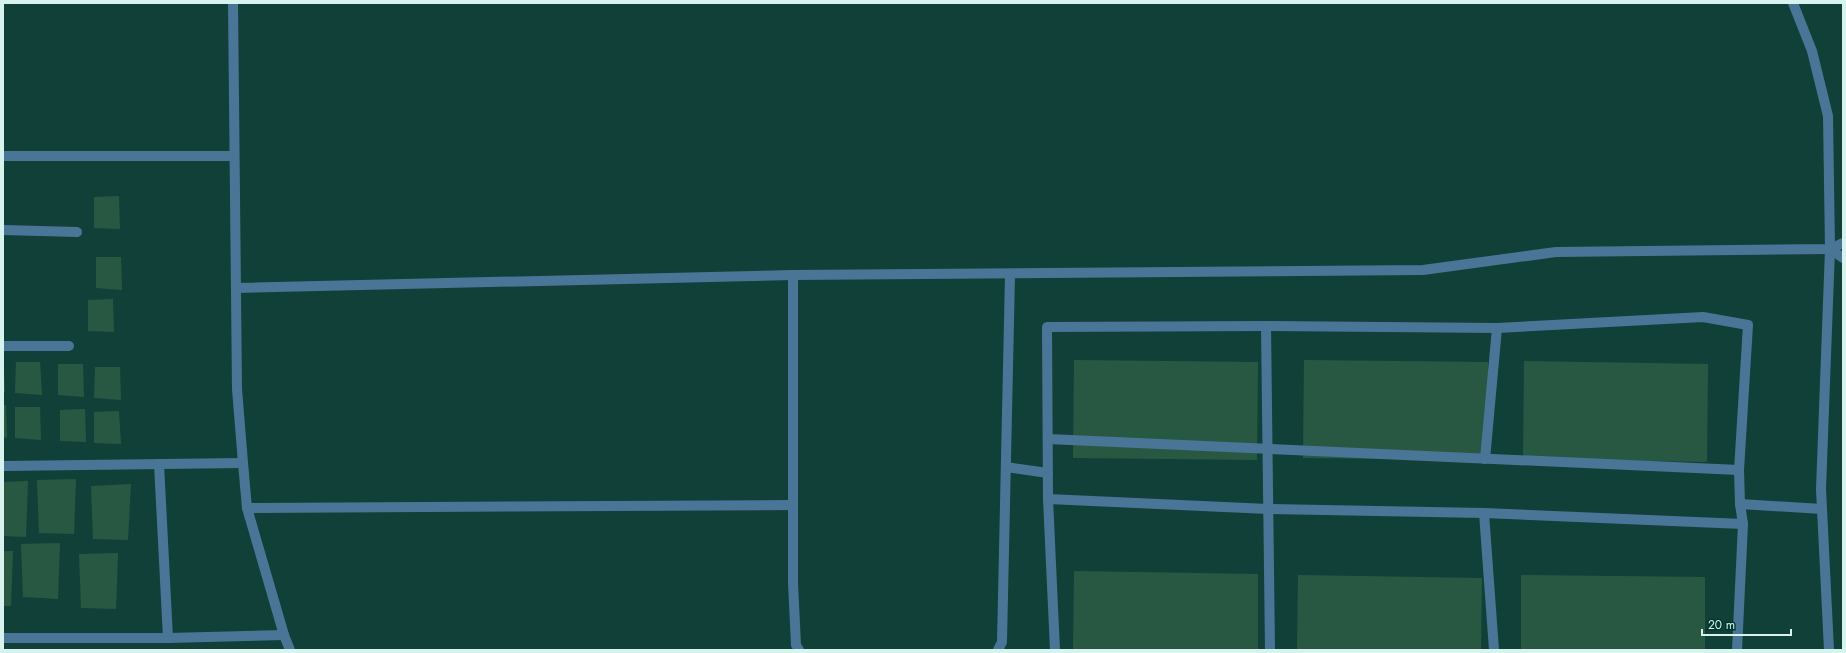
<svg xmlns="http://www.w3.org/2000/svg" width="1846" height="653" font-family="Jost,sans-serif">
  <rect width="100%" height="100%" fill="#114039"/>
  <g fill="#295842">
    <path d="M119,196L120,229L94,228V197Z"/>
    <path d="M96,257H121L122,290L96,288Z"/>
    <path d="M113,299L114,332L88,331V300Z"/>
    <path d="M1074,360L1258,362L1257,460L1073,458Z"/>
    <path d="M1304,360L1488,362V460L1303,458Z"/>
    <path d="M1524,361L1708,364L1707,462L1523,459Z"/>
    <path d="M16,362H40L42,395L15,393Z"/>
    <path d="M58,364H83L84,397L58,395Z"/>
    <path d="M95,367H120L121,400L94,398Z"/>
    <path d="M3,372H4L5,392H3Z"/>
    <path d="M3,405H6L7,438L3,437Z"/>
    <path d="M15,407H40L41,440L15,438Z"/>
    <path d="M85,409L86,442L60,441V410Z"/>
    <path d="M119,411L121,444L94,443V412Z"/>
    <path d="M76,479L74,534L39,533L37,480Z"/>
    <path d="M28,481L26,537L3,536V482Z"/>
    <path d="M131,484L128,540L93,539L91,486Z"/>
    <path d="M60,543L58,599L23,597L21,544Z"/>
    <path d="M3,551H13L11,606H3Z"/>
    <path d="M118,553L116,609L81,608L79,554Z"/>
    <path d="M1074,571L1258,574V650H1073Z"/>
    <path d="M1298,575L1482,578L1481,650H1297Z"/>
    <path d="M1521,575L1705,577V650H1521Z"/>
  </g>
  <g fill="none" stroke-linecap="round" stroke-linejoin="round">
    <g stroke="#497697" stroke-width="10">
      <path d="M233,3L237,389L243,463L247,508L284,635L290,650"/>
      <path d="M1793,3L1812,51L1828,116L1830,249L1821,489L1829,650"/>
      <path d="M3,156H234"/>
      <path d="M3,230L77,232"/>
      <path d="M1830,249L1843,258"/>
      <path d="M793,275V583L796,645L799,650"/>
      <path d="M236,288L793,275L1423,270L1556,252L1830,249L1843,243"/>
      <path d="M1266,326L1270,650"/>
      <path d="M3,346H69"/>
      <path d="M1048,439L1739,470"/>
      <path d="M1485,459L1497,328"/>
      <path d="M159,464L168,638"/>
      <path d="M3,466L243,463"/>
      <path d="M1006,467L1048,473"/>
      <path d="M1048,499L1268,509L1484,513L1743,524"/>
      <path d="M1740,504L1822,509"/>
      <path d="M247,508L793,505"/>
      <path d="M1484,513L1494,650"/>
      <path d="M3,638H168L284,635"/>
      <path d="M998,650L1002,642L1010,275"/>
      <path d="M1055,650L1048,499L1047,327L1266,326L1497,328L1703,317L1748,325L1739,470L1740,504L1743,524L1737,650"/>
    </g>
  </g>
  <rect width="1846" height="653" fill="none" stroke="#d6f4ed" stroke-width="8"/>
  <path d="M1702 629v6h89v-6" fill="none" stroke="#d6f4ed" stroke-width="2"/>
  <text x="1708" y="629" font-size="12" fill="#d6f4ed" stroke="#03362f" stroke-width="3" paint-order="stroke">20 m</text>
</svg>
